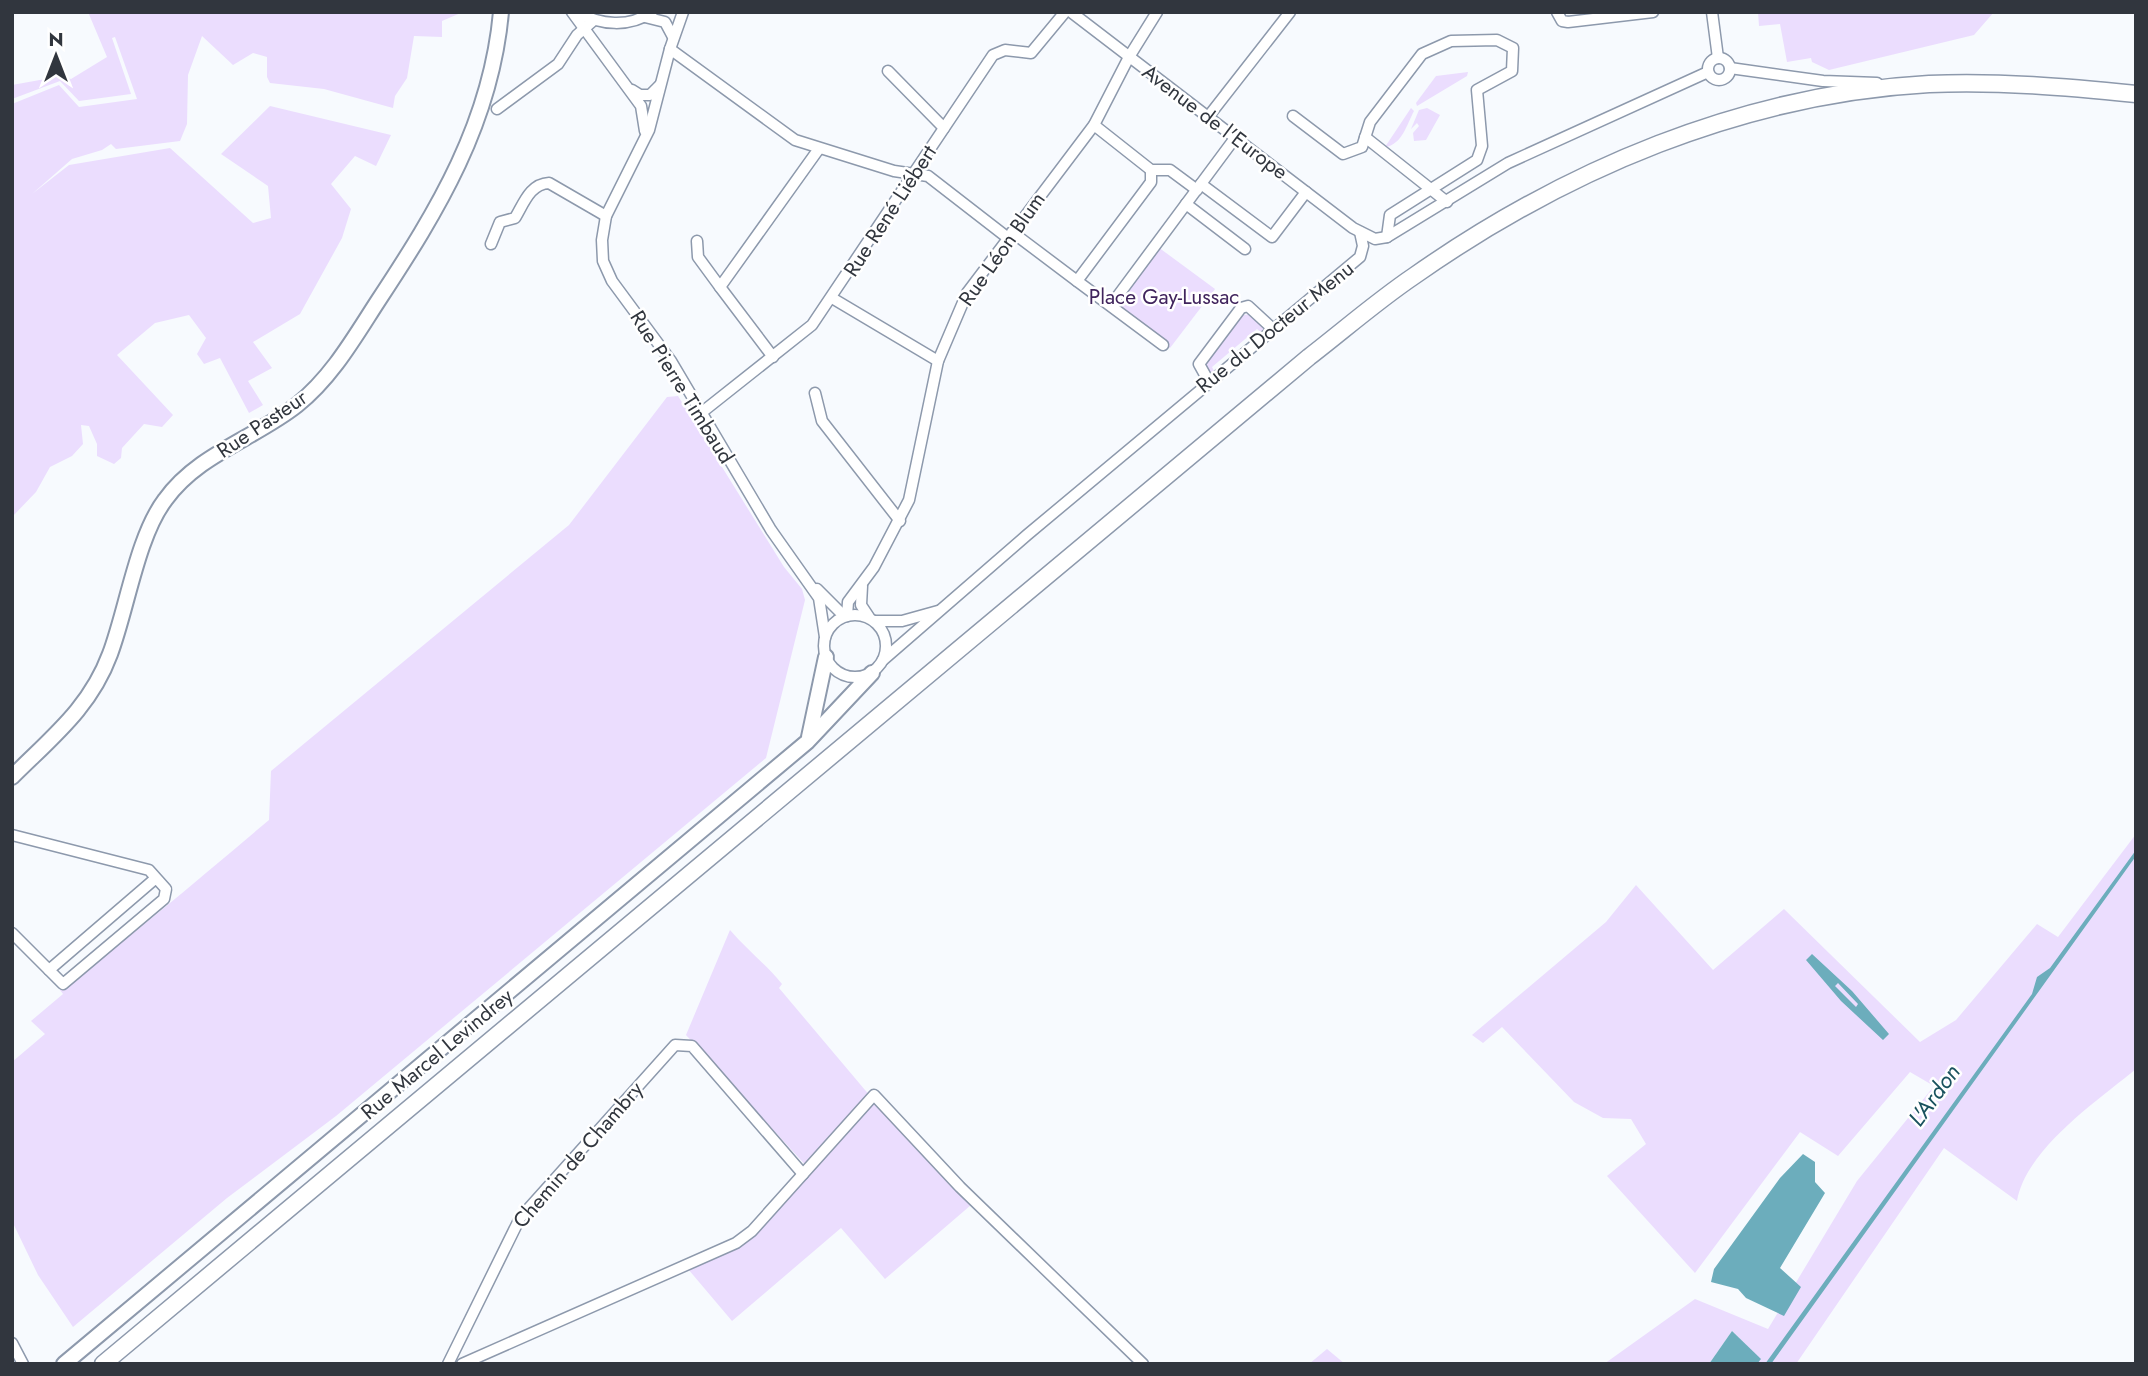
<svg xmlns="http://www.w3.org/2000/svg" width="2148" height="1376" font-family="Jost,sans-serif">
  <rect width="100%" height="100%" fill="#f7fafe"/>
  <g fill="#ebddfe">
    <path d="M88,12H463L442,21V37L414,36L407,78L395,96L393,108L324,89L270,83L267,77V57L253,53L233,65L202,36L188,75L187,124L180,141L116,149L111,144L102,150L72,159L32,194L69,165L170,148L253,223L271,218L268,186L221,154L270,106L391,135L376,166L355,156L331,184L351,209L342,238L300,314L253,342L272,368L248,381L263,405L249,413L220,358L204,364L197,354L206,338L189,315L155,323L117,355L173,415L162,427L144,424L122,448L121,458L114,464L97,456V444L89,426L81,425L83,444L72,456L50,467L36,492L12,517V104L59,85L79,107L137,99L115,37L112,38L131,94L79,101L60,81L12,99V85L62,76L71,79L107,57Z"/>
    <path d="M1758,12H1994L1974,35L1829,70L1812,62L1811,58L1787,62L1780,24L1759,26Z"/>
    <path d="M1468,72L1467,76L1417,106L1416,103L1436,76Z"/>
    <path d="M1411,108L1414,111C1407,124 1402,145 1385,147Z"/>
    <path d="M1427,108L1440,115L1426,140L1414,141L1413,133L1419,126L1417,123L1411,129L1419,110Z"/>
    <path d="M1158,247L1215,289L1170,348L1114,307Z"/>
    <path d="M1250,314L1264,325L1263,334L1257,329L1212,367L1215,373L1210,374L1203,363L1239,316Z"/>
    <path d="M678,396L784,567L802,589L805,600L766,758L336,1116L227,1198L73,1327L38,1275L12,1221V1062L45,1034L31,1021L63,994L60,990C131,937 200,878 269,820L271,771L569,525L667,397Z"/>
    <path d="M2136,834V1069C2097,1101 2026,1149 2017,1201L1944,1148L1796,1364H1757L1760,1359L1732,1331L1709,1364H1604L1695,1299L1768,1329L1857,1181L1934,1086L1910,1072L1838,1156L1800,1132L1695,1273L1607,1176L1646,1144L1631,1119L1603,1118L1574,1102L1502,1027L1483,1043L1472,1035L1606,922L1636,885L1713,970L1784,909L1920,1042L1956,1020L2037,924L2058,937Z"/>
    <path d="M730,930C747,950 766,964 782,984L779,988L865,1090L971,1205L885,1279L841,1228L732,1321L688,1269L744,1242L810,1170L686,1035Z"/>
    <path d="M1327,1349L1345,1364H1309Z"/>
  </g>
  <g fill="#6cadbc" fill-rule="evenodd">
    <path d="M2136,850V856L1771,1364H1765L2032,994L2037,977L2050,968Z"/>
    <path d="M1812,954L1852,991L1889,1034L1883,1040L1841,1001L1806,960ZM1838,983L1858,1004L1856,1007L1835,986Z"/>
    <path d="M1803,1154L1815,1162V1182L1825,1193L1780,1268L1801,1287L1784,1316L1746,1298L1738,1289L1711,1282L1714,1269L1780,1178Z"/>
    <path d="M1732,1331L1761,1359L1757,1364H1709Z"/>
  </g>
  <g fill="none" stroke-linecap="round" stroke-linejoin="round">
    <g stroke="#8d99ac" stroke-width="13">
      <g id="street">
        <path d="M572,12L641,106L645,131"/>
        <path d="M577,12C600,25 629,28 652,12"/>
        <path d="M683,12L670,49L649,130L606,216L602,240L603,261L612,281L671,361L771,530L819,598L825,637"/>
        <path d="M1071,12L1353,228L1375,239L1387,237L1508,163L1708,72"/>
        <path d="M1557,12L1562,21L1568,22L1653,12"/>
        <path d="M1712,12L1718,58"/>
        <path d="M645,17L665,22L673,37"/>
        <path d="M670,49L795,140L894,171L928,176L1008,238"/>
        <circle cx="1719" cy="69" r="11"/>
        <path d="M1730,68L1823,81L1877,83"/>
        <path d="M888,71L944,128"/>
        <path d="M632,90L640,95H650L660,85"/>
        <path d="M497,109L558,64L577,35L594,20"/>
        <path d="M1293,116L1343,154L1362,147L1370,122L1422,54L1451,41L1497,40L1513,48L1512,71L1477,90L1482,146L1477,160L1390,215L1387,237"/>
        <path d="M1208,117L1290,12"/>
        <path d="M1094,125L1151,170H1170L1197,190"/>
        <path d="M1365,137L1447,202"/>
        <path d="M1201,184L1272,237L1306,192"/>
        <path d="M1186,204L1245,249"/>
        <path d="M1012,232L1077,281L1151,182V170"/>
        <path d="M697,241L698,257L720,287"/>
        <path d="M491,244L500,222L515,218C524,203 530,184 549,183L606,216"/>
        <path d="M1077,281L1163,345"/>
        <path d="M832,298L938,361"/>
        <path d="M1111,305L1235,138"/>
        <path d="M773,357L720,287L818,150"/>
        <path d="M1209,382L1199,364L1241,308L1248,306L1273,329"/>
        <path d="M815,393L822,421L900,521"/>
        <path d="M701,413L812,325L993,55L1005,50L1031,53L1065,12"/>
        <path d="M862,586L861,605L869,617"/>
        <path d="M817,589L844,616"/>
        <circle cx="855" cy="646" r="31"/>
        <path d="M847,616L848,602L874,567L909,500L938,361L967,293L1094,125L1129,57L1157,12"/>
        <path d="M874,621H902L938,611"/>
        <path d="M883,660L1027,535L1360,257L1363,246L1360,232"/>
        <path d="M12,835L149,870L166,889L164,899L63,984L49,970L156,878"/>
        <path d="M12,933L49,970"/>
        <path d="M12,1343L23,1364"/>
        <path d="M448,1364L520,1218L675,1045L692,1046L803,1174"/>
        <path d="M462,1364L736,1243L752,1231L874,1095L960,1187L1143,1364"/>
      </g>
    </g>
    <g stroke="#8d99ac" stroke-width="18">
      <g id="secondary">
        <path d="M809,737L826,657"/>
        <path d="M12,777C52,737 90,708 110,654C127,609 137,537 165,500C198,454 254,439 297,405C332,377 354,338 378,301C438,210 491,123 501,12"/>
        <path d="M64,1364L807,742L872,673"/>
      </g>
    </g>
    <g stroke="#8d99ac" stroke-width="19">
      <path id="primary" d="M103,1364L1309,357C1344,330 1377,301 1414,276C1565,170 1743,94 1929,84C1999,81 2067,87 2136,94"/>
    </g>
    <use href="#street" stroke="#fff" stroke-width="10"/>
    <use href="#secondary" stroke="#fff" stroke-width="14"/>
    <use href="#primary" stroke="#fff" stroke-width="16"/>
  </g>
  <g text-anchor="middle" stroke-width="5" stroke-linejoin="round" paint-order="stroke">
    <g font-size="21" fill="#31363e" stroke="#fff">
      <text transform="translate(1215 122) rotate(37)" y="7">Avenue de l'Europe</text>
      <text transform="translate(890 211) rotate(-57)" y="7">Rue René Liébert</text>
      <text transform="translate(1002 249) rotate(-55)" y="7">Rue Léon Blum</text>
      <text transform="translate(1275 327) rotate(-39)" y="7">Rue du Docteur Menu</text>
      <text transform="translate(682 387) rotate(58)" y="7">Rue Pierre Timbaud</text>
      <text transform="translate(262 424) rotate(-34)" y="7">Rue Pasteur</text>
      <text transform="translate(437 1054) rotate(-40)" y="7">Rue Marcel Levindrey</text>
      <text transform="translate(578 1155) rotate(-49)" y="7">Chemin de Chambry</text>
    </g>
    <g font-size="21" fill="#40245d" stroke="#fff">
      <text x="1164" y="304">Place Gay-Lussac</text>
    </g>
    <g font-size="23" font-style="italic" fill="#1a525e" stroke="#fff">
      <text transform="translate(1934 1095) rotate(-54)" y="8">L'Ardon</text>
    </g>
  </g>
  <rect width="2148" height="1376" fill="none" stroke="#31363e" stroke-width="28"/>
  <g transform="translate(56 56)" stroke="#ffffff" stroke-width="5" paint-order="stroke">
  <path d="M0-5L12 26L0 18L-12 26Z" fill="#31363e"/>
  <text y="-10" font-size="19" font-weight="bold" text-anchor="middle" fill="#31363e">N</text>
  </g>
</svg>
